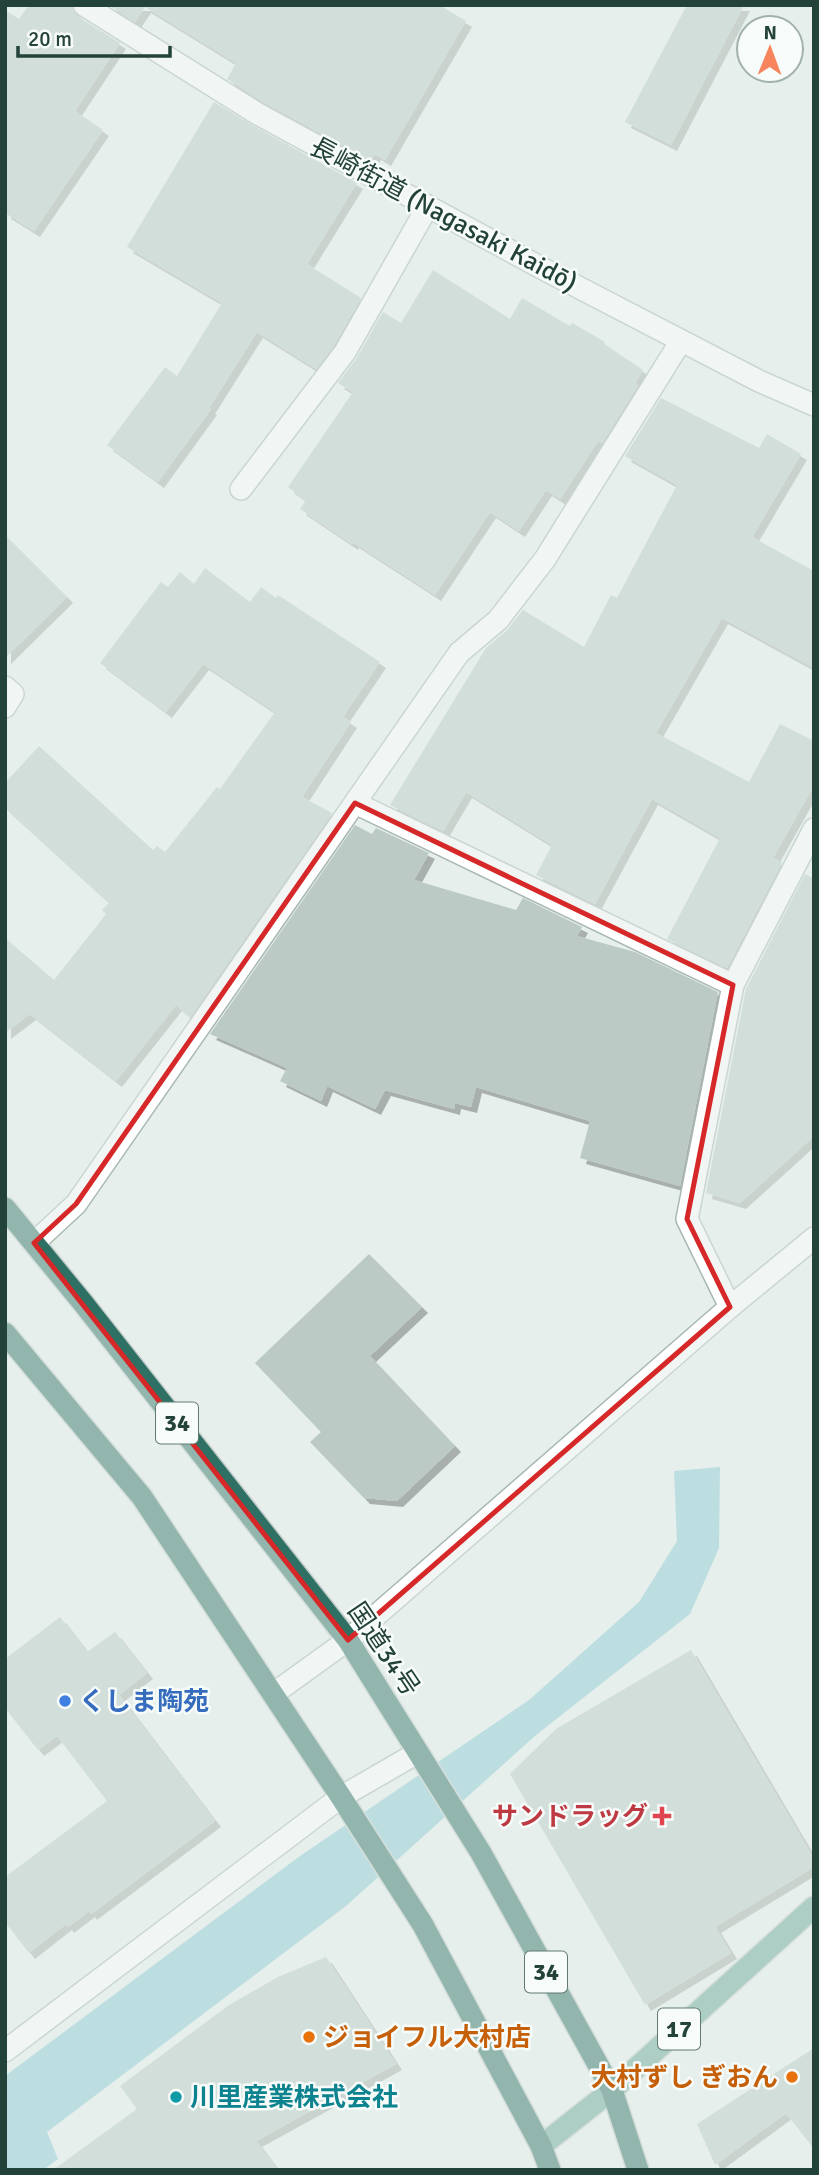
<svg xmlns="http://www.w3.org/2000/svg" width="819" height="2175" font-family="Signika,'Noto Sans JP',sans-serif">
  <defs>
    <filter id="shadow"><feDropShadow dx="6" dy="6" stdDeviation="0" flood-color="#0004"/></filter>
  </defs>
  <rect width="100%" height="100%" fill="#e6efeb"/>
  <path fill="#8cc9d5" d="M720,1467L719,1548L690,1614L536,1735L346,1906L47,2132L58,2159L43,2170H5V2076L300,1856L529,1700L639,1602L677,1541L674,1471Z"/>
  <g fill="#bbcac4" filter="url(#shadow)">
    <path d="M29,5H71L77,16L120,43L75,111L103,130L34,231L5,213V10L19,19Z"/>
    <path d="M109,5H439L466,21L385,160L375,154L371,161L265,103L227,79L236,63L145,7L135,22Z"/>
    <path d="M687,5H744L671,145L625,122Z"/>
    <path d="M214,102L252,125L357,183L307,264L361,298L334,345L316,369L257,332L209,408L211,409L158,482L107,445L165,367L177,376L222,303L127,247Z"/>
    <path d="M433,270L510,319L522,298L570,326L572,323L605,342L604,344L643,370L635,383L638,385L602,443L598,441L560,499L546,490L519,531L490,512L435,595L353,542L352,544L300,509L306,500L288,487L353,392L338,383L356,359L383,312L401,323Z"/>
    <path d="M661,398L759,448L767,434L801,454L752,537L814,571V668L722,618L656,733L749,782L780,724L814,741V785L773,858L782,862L727,968L667,939L720,838L652,799L595,904L536,875L552,845L466,792L443,831L390,805L486,648L507,630L523,610L584,647L611,595L617,598L677,485L625,456Z"/>
    <path d="M5,535L67,597L5,658Z"/>
    <path d="M205,568L250,602L261,587L276,598L278,595L380,662L343,717L351,722L302,797L332,813L190,1017L176,1005L116,1081L30,1014L5,1033V938L54,980L106,914L102,910L109,903L5,808V783L39,746L153,850L157,846L165,852L217,787L220,789L275,712L203,664L166,712L100,663L161,582L168,587L180,572L194,584Z"/>
    <path d="M355,825L372,834L376,828L429,853L414,880L516,910L523,898L582,927L577,936L635,952L718,992L680,1186L580,1158L590,1121L476,1087L471,1107L455,1103L454,1109L385,1090L375,1109L327,1086L321,1101L280,1081L287,1068L210,1034Z"/>
    <path d="M805,874L814,879V1136L740,1203L706,1193L746,989Z"/>
    <path d="M369,1254L422,1307L370,1356L455,1446L397,1501L364,1498L310,1442L321,1432L255,1363Z"/>
    <path d="M60,1617L87,1652L115,1632L147,1673L119,1695L215,1821L91,1914L89,1911L68,1927L66,1924L29,1953L5,1922V1877L107,1801L57,1736L38,1750L5,1708V1659Z"/>
    <path d="M691,1650L814,1859V1867L715,1927L731,1953L645,2005L510,1774L556,1729Z"/>
    <path d="M326,1957L396,2064L256,2141L278,2170H53L137,2109L120,2086L229,2005L278,1977Z"/>
    <path d="M814,2048V2149L786,2113L715,2165L697,2124Z"/>
  </g>
  <g fill="none" stroke-linecap="round" stroke-linejoin="round">
    <g stroke="#a8b8b2" stroke-width="24">
      <g id="minor">
        <path d="M84,5L258,114L549,272L759,381L814,405"/>
        <path d="M241,489L345,352L428,206"/>
        <path d="M5,687L13,694L5,707"/>
        <path d="M355,803L733,985"/>
        <path d="M34,1243L76,1204L459,653L498,620L545,559L681,341"/>
        <path d="M730,1307L687,1219L733,985L814,829"/>
        <path d="M273,1694L348,1640L730,1307L814,1238"/>
        <path d="M5,2051L341,1797L417,1753"/>
      </g>
    </g>
    <g stroke="#c1cac8" stroke-width="24">
      <path id="major" d="M541,2146L612,2090L814,1907"/>
    </g>
    <g stroke="#c1cac8" stroke-width="24">
      <g id="highway">
        <path d="M5,1208L83,1303L348,1640L481,1853L612,2090L638,2170"/>
        <path d="M5,1333L142,1497L341,1797L423,1925L541,2146L550,2170"/>
      </g>
    </g>
    <use href="#minor" stroke="#fff" stroke-width="21"/>
    <use href="#major" stroke="#69a697" stroke-width="21"/>
    <use href="#highway" stroke="#2e7063" stroke-width="21"/>
  </g>
  <path d="M0 0H819V2175H0ZM355,803L733,985L687,1219L730,1307L348,1640L34,1243L76,1204Z" fill="#e6efeb" fill-opacity=".55" fill-rule="evenodd"/>
  <path fill="none" stroke="#d62828" stroke-width="5" stroke-linejoin="round" d="M355,803L733,985L687,1219L730,1307L348,1640L34,1243L76,1204Z"/>
  <circle fill="#3f7fe0" stroke="#f7fbf9" stroke-width="2.5" cx="65" cy="1701" r="7"/>
  <path fill="#e0444e" stroke="#f7fbf9" stroke-width="2.5" d="M658.5 1805.5h7v7h7v7h-7v7h-7v-7h-7v-7h7z"/>
  <g fill="#e8710a" stroke="#f7fbf9" stroke-width="2.5">
    <circle cx="309" cy="2037" r="7"/>
    <circle cx="792" cy="2077" r="7"/>
  </g>
  <circle fill="#0f9aa8" stroke="#f7fbf9" stroke-width="2.5" cx="176" cy="2097" r="7"/>
  <g text-anchor="middle" stroke-width="5" stroke-linejoin="round" paint-order="stroke">
    <g fill="#f7fbf9" stroke="#637a73" stroke-width="2">
      <rect x="156" y="1402.5" width="42" height="41" rx="5"/>
      <rect x="525" y="1951.5" width="42" height="41" rx="5"/>
      <rect x="658" y="2008.5" width="42" height="41" rx="5"/>
    </g>
    <g font-size="24" font-weight="bold" fill="#23423a">
      <text x="177" y="1431">34</text>
      <text x="546" y="1980">34</text>
      <text x="679" y="2037">17</text>
    </g>
    <g font-size="26" fill="#23423a" stroke="#f7fbf9">
      <text transform="translate(444 214) rotate(28)" y="9">長崎街道 (Nagasaki Kaidō)</text>
      <text transform="translate(384 1649) rotate(56)" y="9">国道34号</text>
    </g>
    <g font-size="26" font-weight="bold" fill="#366cbe" stroke="#f7fbf9" text-anchor="start">
      <text x="79" y="1710">くしま陶苑</text>
    </g>
    <g font-size="26" font-weight="bold" fill="#be3a42" stroke="#f7fbf9" text-anchor="end">
      <text x="648" y="1825">サンドラッグ</text>
    </g>
    <g font-size="26" font-weight="bold" fill="#c56008" stroke="#f7fbf9" text-anchor="start">
      <text x="323" y="2046">ジョイフル大村店</text>
      <text x="778" y="2086" text-anchor="end">大村ずし ぎおん</text>
    </g>
    <g font-size="26" font-weight="bold" fill="#0d838f" stroke="#f7fbf9" text-anchor="start">
      <text x="190" y="2106">川里産業株式会社</text>
    </g>
  </g>
  <rect width="819" height="2175" fill="none" stroke="#23423a" stroke-width="14"/>
  <g transform="translate(770 49) rotate(1)"><circle r="33" fill="#f7fbf9" stroke="#a2b1ad" stroke-width="2"/>
  <path d="M0-5L12 26L0 18L-12 26Z" fill="#f7845c"/>
  <text y="-10" font-size="19" font-weight="bold" text-anchor="middle" fill="#23423a">N</text>
  </g>
  <path d="M18 46v10h152v-10" fill="none" stroke="#23423a" stroke-width="3.5"/>
  <text x="28" y="46" font-size="21" fill="#23423a" stroke="#f7fbf9" stroke-width="5" paint-order="stroke">20 m</text>
</svg>
